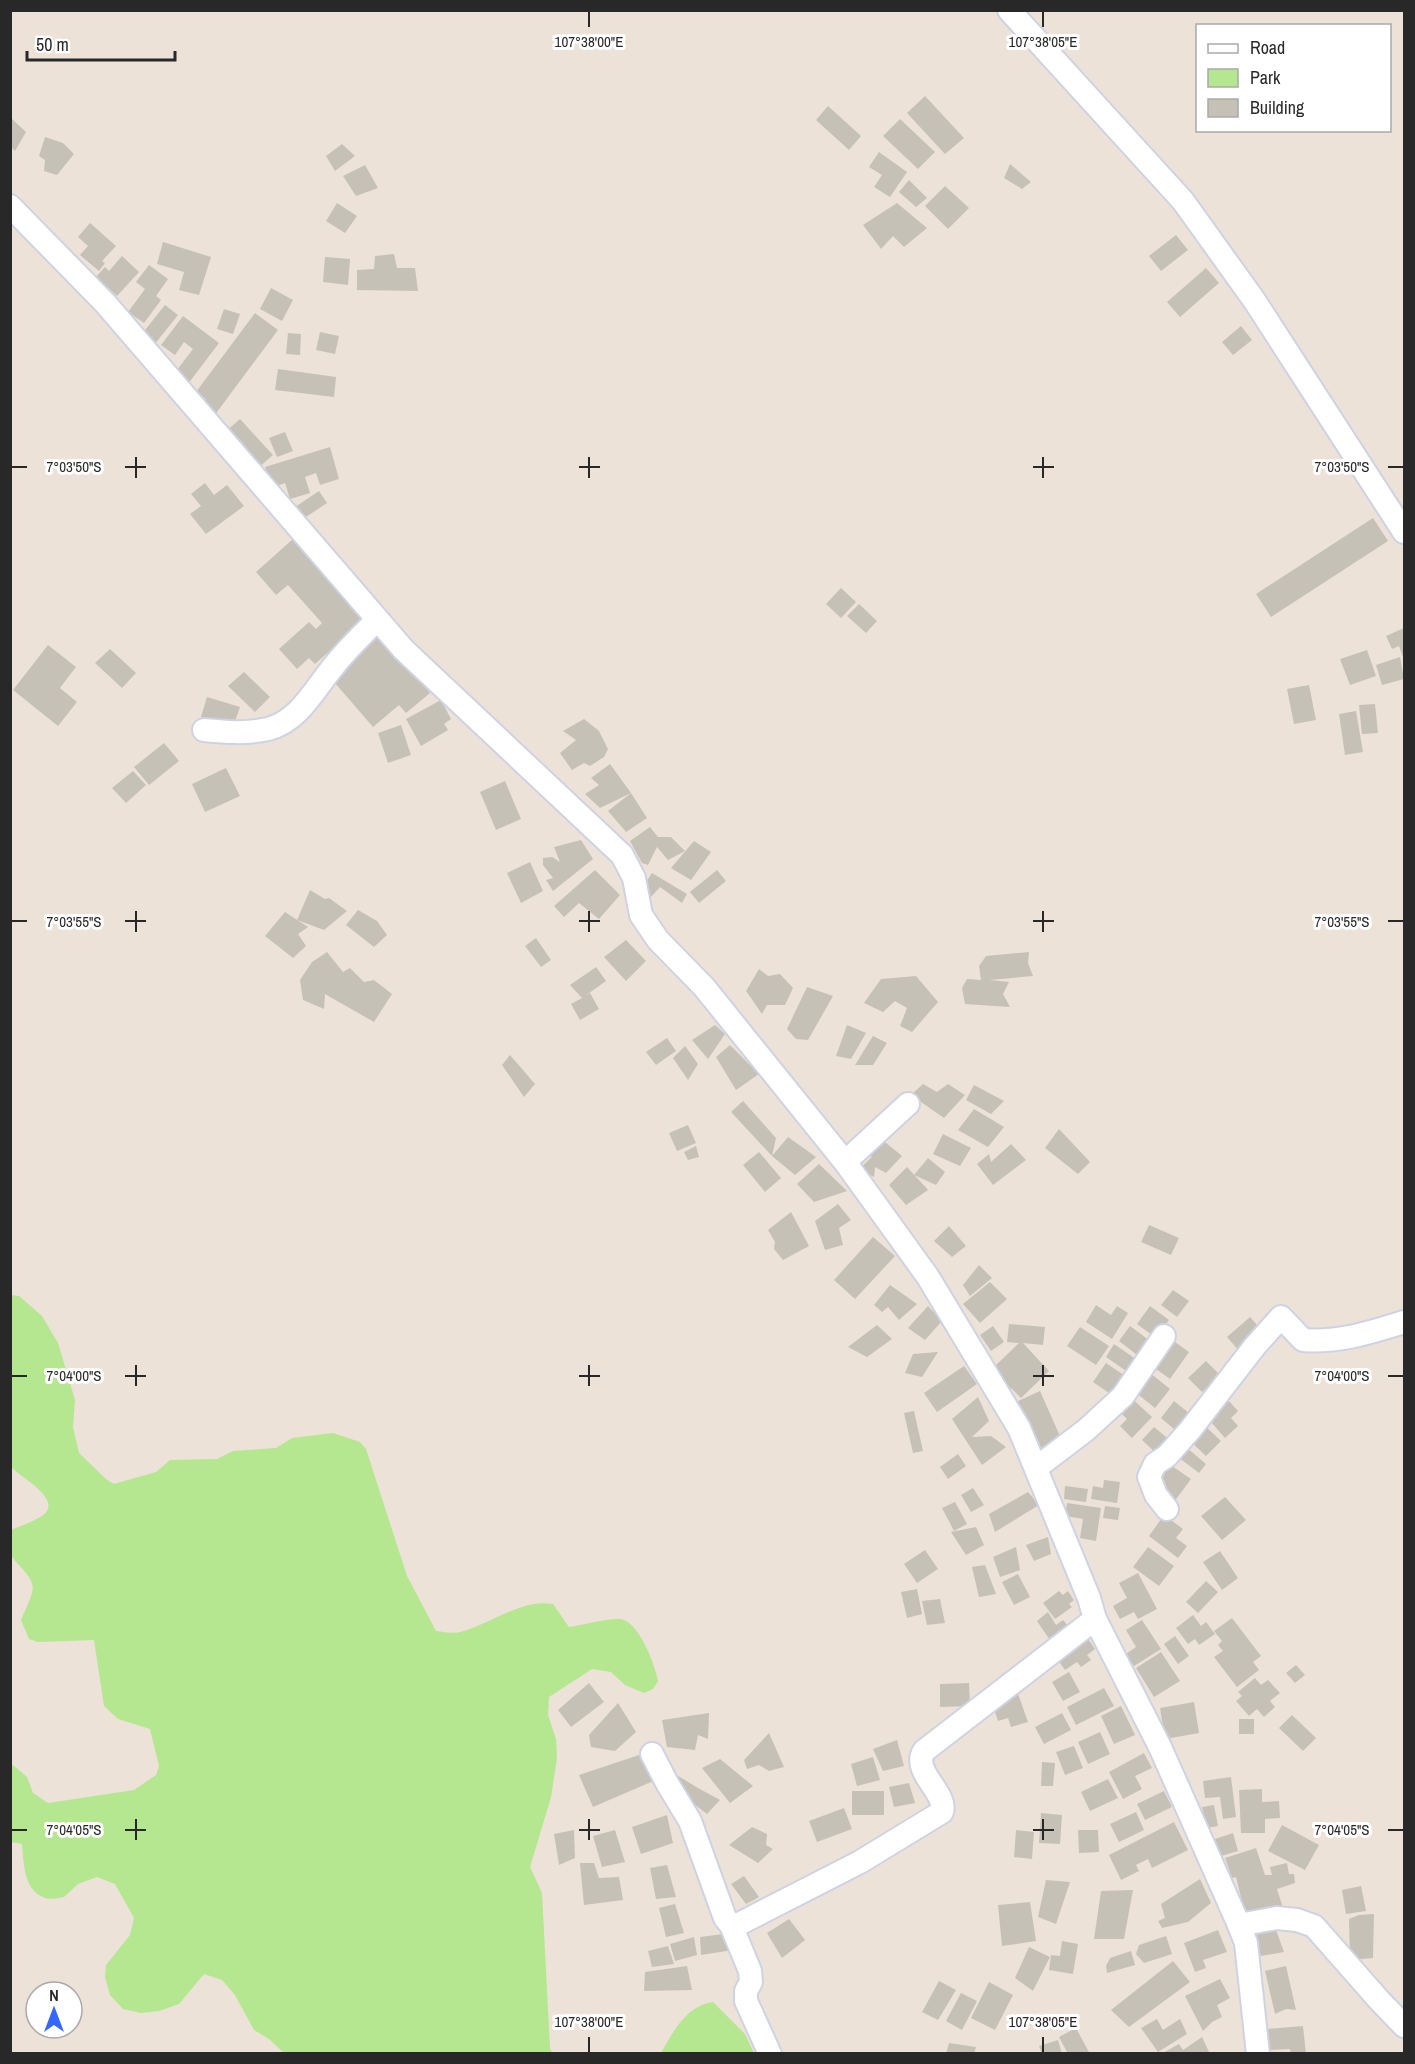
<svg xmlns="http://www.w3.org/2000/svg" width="1415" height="2064" font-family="'Archivo Narrow',sans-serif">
  <rect width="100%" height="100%" fill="#ece2d8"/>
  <g fill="#b4e790">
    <path d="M11,1295L19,1296L42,1316L58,1343L75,1400L73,1427L79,1453L106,1479L114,1484L156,1472L170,1460L217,1459L233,1451L276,1448L292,1438L333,1433L360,1442L366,1449L407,1576L436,1631C444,1632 453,1634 460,1632C490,1625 521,1598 553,1604L569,1627C583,1625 608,1618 620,1619C639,1621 655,1665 658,1681L653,1689L644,1693L625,1685L611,1672L592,1669L549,1697L548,1715L556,1739L557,1758L551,1797L530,1867L542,1893L550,2048L552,2053H284L269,2039L254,2030L235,1995L222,1980L204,1974L179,2004L159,2011L141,2013L123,2009L110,1995L105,1977L106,1965L130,1935L134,1918L115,1884L97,1877L78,1884L64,1897C59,1898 50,1900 45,1898C23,1890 24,1863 22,1844L11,1842V1766L13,1765L27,1777L33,1793L48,1803L134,1790L156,1775L159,1766L150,1729L118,1719L104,1706L94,1640L38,1642L29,1639L21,1620C38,1581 38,1587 11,1556V1530C21,1526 32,1522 42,1516C65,1500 20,1477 11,1467Z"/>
    <path d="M713,2002L745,2034L754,2053H661C673,2032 686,2006 713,2002Z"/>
  </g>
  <g fill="#c6c1b7">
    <path d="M925,96L964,138L945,154L907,113Z"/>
    <path d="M828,106L861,136L849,150L816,120Z"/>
    <path d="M10,117L26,132L15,151L10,146Z"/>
    <path d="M900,119L935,152L918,169L883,136Z"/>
    <path d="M45,137L63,143L74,154L57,175L44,171L45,160L39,156Z"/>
    <path d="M342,144L355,156L335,171L326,156Z"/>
    <path d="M879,152L907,172L890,197L874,187L882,175L869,167Z"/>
    <path d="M1010,164L1031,182L1022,189L1004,178Z"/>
    <path d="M365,165L378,188L356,196L343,176Z"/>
    <path d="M909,180L927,198L916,207L899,192Z"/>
    <path d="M945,186L969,208L948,229L925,206Z"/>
    <path d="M337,203L357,216L345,233L326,221Z"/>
    <path d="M897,203L927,228L904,247L893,236L881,249L863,225Z"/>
    <path d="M90,223L116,246L102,261L105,263L99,271L80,255L88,246L78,237Z"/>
    <path d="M1176,235L1188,250L1161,271L1149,256Z"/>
    <path d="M163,242L211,257L199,295L179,290L184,272L157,264Z"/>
    <path d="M394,254L397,268H415L418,291L357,290V270L374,269L375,256Z"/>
    <path d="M122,256L139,272L117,296L96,277L105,267L109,271Z"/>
    <path d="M325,257L350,259L348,285L323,282Z"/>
    <path d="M149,265L168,279L156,296L161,300L144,323L128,312L145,289L136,282Z"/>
    <path d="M1206,268L1219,283L1180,317L1167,302Z"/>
    <path d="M271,288L293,300L282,321L260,309Z"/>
    <path d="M165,305L178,315L154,345L141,335Z"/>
    <path d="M224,309L240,314L233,334L217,329Z"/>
    <path d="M255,313L278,330L214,416L201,407L206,399L196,392Z"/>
    <path d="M183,316L219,343L188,384L174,374L193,349L184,342L175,355L161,345Z"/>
    <path d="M1241,326L1252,340L1233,355L1222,342Z"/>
    <path d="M320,332L339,336L335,354L316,350Z"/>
    <path d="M288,333L301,334L300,355L286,354Z"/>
    <path d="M278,369L336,377L334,397L275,390Z"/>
    <path d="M240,419L273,455L257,469L224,433Z"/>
    <path d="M285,432L293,451L277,457L269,438Z"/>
    <path d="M330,447L339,479L320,485L316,473L305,477L310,493L290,499L285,483L272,488L265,467Z"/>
    <path d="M205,483L214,495L227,485L244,506L206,534L190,514L201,506L191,494Z"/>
    <path d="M319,491L327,503L303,519L295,507Z"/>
    <path d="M1373,518L1388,541L1271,617L1256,594Z"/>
    <path d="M293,539L365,619L315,664L309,658L297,669L279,649L309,622L316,629L322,623L288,585L276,595L256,572Z"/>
    <path d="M841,588L856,602L841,618L826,604Z"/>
    <path d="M859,604L877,621L866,633L847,616Z"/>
    <path d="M1404,628V660L1399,646L1392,649L1386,636Z"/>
    <path d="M379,634L430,693L406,713L399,705L373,727L329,676Z"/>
    <path d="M48,645L76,667L60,688L77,702L58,726L13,690Z"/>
    <path d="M110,649L136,673L122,688L95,663Z"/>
    <path d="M1367,650L1376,676L1350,685L1340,659Z"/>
    <path d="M1400,657L1404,679L1382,685L1376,665Z"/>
    <path d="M244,672L270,697L255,712L228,686Z"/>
    <path d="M1309,685L1316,720L1294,724L1287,689Z"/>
    <path d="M207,697L240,707L233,727L201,717Z"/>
    <path d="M441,700L451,719L444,724L448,730L421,746L406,719Z"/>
    <path d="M1375,704L1378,733L1362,734L1359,705Z"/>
    <path d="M1356,711L1363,752L1345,755L1339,714Z"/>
    <path d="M584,719L599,731L608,749L604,757L590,766L584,763L572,770L560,753L576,740L563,731Z"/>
    <path d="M401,725L411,755L388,763L378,733Z"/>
    <path d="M164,743L179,761L149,785L134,767Z"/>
    <path d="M610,764L631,793L600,808L585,794L599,785L591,778Z"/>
    <path d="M226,768L240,796L205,812L192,784Z"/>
    <path d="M133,771L146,785L126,803L112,788Z"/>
    <path d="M505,781L521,819L496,830L480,792Z"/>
    <path d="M631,793L647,818L626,832L608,811Z"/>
    <path d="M650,827L658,837H671L685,851L668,860L657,847L648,865L642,863L630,841Z"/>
    <path d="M581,840L593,859L553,891L546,880L553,878L543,865V858L552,857L560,862L554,847Z"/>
    <path d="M694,841L711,852L691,880L671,868Z"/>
    <path d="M530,862L543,891L521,903L507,873Z"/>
    <path d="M595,870L620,895L599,919L579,903L564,917L554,906Z"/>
    <path d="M717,870L726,881L699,903L690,892Z"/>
    <path d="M652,873L687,894L682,903L660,887L650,898L640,891Z"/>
    <path d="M310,890L325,899L329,898L347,911L324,930L297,920Z"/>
    <path d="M358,910L377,921L387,935L374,947L346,925Z"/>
    <path d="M285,912L308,927L298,934L306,946L293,958L265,936Z"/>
    <path d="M536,938L551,960L541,967L525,946Z"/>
    <path d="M626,940L646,961L626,981L604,957Z"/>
    <path d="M327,952L343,972L350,968L364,982L374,980L392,994L374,1022L325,994L324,1009L303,1000L300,980L312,962Z"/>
    <path d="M1029,952L1028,963L1033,976L990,980L1009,982L1003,994L1010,1007L965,1004L962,988L967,979L981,980L979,966L986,956Z"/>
    <path d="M596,967L606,981L585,996L590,993L599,1009L580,1020L571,1004L582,998L570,985Z"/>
    <path d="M759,969L768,976L780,974L793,988L785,1005H767L762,1014L746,991Z"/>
    <path d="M916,976L938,1002L912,1032L900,1026L907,1008L895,1001L883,1012L864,1003L881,979Z"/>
    <path d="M807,987L833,996L808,1040L796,1039L787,1029Z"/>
    <path d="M715,1025L725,1034L708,1059L692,1040Z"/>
    <path d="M847,1025L866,1033L851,1059L836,1056Z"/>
    <path d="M873,1036L887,1043L873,1065H855Z"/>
    <path d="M667,1038L676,1051L656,1065L646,1052Z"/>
    <path d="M730,1045L759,1074L736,1090L716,1057Z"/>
    <path d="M685,1046L698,1064L688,1080L673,1058Z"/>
    <path d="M510,1055L535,1084L524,1097L502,1065Z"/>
    <path d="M923,1084L937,1092L948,1084L965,1095L944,1118L911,1095Z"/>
    <path d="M974,1085L1004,1101L991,1114L966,1100Z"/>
    <path d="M743,1101L776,1138L772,1156L731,1112Z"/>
    <path d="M974,1109L1004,1127L988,1147L958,1130Z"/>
    <path d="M688,1125L696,1143L677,1151L669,1133Z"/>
    <path d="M1059,1129L1090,1162L1078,1174L1045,1148Z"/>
    <path d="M943,1134L971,1148L960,1166L933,1154Z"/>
    <path d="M788,1137L816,1157L795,1175L772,1156Z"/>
    <path d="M880,1138L902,1156L886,1173L875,1167L874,1177L859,1169L872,1157L864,1152Z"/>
    <path d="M1011,1144L1026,1160L993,1185L977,1164L989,1154L991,1162Z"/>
    <path d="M696,1146L699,1157L688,1160L684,1152Z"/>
    <path d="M759,1152L781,1178L765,1192L743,1165Z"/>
    <path d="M928,1158L945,1172L936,1185L914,1175Z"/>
    <path d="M819,1164L847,1191L814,1202L797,1184Z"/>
    <path d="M907,1167L928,1190L906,1205L889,1185Z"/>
    <path d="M838,1204L851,1220L839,1228L843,1245L825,1250L815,1221Z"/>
    <path d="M791,1212L809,1246L783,1260L774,1249L775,1242L768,1230Z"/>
    <path d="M1149,1225L1179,1238L1171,1255L1141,1242Z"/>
    <path d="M949,1226L966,1246L952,1257L934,1241Z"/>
    <path d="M873,1237L895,1256L855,1299L834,1280Z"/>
    <path d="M979,1265L992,1278L970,1296L963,1285Z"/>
    <path d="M990,1282L1007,1299L980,1323L963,1304Z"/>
    <path d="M890,1285L917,1304L899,1320L888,1307L882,1312L874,1305Z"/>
    <path d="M1173,1290L1189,1301L1177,1317L1161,1305Z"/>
    <path d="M1096,1305L1111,1315L1117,1306L1128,1313L1112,1339L1086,1322Z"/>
    <path d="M928,1306L942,1321L925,1340L908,1328Z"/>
    <path d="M1150,1306L1169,1320L1156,1338L1137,1324Z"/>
    <path d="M1250,1317L1263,1332L1240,1352L1227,1337Z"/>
    <path d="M1009,1324L1045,1327L1043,1345L1023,1343L1049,1371L1021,1398L1011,1388L1007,1392L991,1376L998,1369L995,1366L1019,1343L1007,1342Z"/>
    <path d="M877,1325L892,1339L867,1357L848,1347Z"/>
    <path d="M993,1326L1004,1342L991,1351L980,1335Z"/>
    <path d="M1130,1326L1153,1343L1141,1358L1119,1341Z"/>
    <path d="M1080,1327L1109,1346L1096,1365L1067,1346Z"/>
    <path d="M1168,1337L1189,1352L1170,1379L1149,1364Z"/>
    <path d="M1114,1344L1140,1362L1132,1375L1106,1357Z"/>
    <path d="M938,1352L922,1377L905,1373L913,1354Z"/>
    <path d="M1206,1361L1220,1375L1202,1392L1188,1378Z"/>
    <path d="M1106,1363L1128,1378L1115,1397L1093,1382Z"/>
    <path d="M964,1366L977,1384L937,1412L924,1393Z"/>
    <path d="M1150,1373L1170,1389L1155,1408L1135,1392Z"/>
    <path d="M1040,1391L1063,1443L1043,1452L1027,1417L1021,1420L1014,1403Z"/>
    <path d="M1128,1395L1152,1417L1132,1438L1120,1426L1127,1419L1116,1408Z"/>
    <path d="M978,1397L989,1421L972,1437L991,1436L1006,1447L982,1465L952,1419Z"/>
    <path d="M1174,1401L1195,1418L1181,1435L1161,1418Z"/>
    <path d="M1229,1401L1238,1411L1231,1418L1238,1426L1225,1438L1204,1414L1221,1407Z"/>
    <path d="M914,1411L923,1451L913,1453L904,1413Z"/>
    <path d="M1202,1423L1221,1441L1206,1456L1187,1438Z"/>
    <path d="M1154,1427L1171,1441L1158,1455L1142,1440Z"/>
    <path d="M1186,1447L1206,1464L1199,1473L1178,1457Z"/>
    <path d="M958,1454L966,1466L948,1479L940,1467Z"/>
    <path d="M1169,1464L1191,1479L1174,1502L1163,1494L1167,1488L1157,1481Z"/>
    <path d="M1104,1480L1120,1482L1117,1503L1091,1499L1093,1486L1103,1488Z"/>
    <path d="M1065,1486L1088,1489L1086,1502L1064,1499Z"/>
    <path d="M973,1488L984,1505L971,1512L961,1495Z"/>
    <path d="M1028,1492L1039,1505L995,1532L989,1514Z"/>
    <path d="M1225,1497L1246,1520L1222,1540L1201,1516Z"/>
    <path d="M955,1502L967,1524L954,1531L942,1508Z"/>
    <path d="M1067,1503L1101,1508L1096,1541L1080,1538L1083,1519L1065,1516Z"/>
    <path d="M1105,1506L1120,1508L1118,1520L1103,1518Z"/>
    <path d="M1164,1515L1183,1529L1176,1538L1187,1546L1178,1558L1149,1536Z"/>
    <path d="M976,1527L984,1545L966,1555L951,1532Z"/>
    <path d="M1048,1537L1051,1554L1034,1561L1026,1545Z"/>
    <path d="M1016,1547L1020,1570L1000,1577L993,1557Z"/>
    <path d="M1148,1547L1174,1566L1159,1586L1133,1567Z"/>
    <path d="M925,1550L938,1569L917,1583L904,1564Z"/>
    <path d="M1220,1551L1238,1578L1222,1590L1203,1562Z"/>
    <path d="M985,1565L996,1594L979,1597L972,1567Z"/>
    <path d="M1138,1573L1157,1609L1138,1619L1134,1612L1120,1619L1113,1606L1127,1598L1119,1583Z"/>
    <path d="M1018,1574L1030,1597L1014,1605L1002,1582Z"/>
    <path d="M1206,1581L1218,1592L1198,1613L1186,1602Z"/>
    <path d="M917,1589L922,1614L907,1618L901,1592Z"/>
    <path d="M1059,1591L1063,1595L1068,1591L1074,1600L1069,1604L1072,1607L1055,1619L1043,1603Z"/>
    <path d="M940,1599L945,1623L927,1625L922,1601Z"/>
    <path d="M1048,1612L1056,1625L1063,1620L1073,1632L1054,1646L1037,1621Z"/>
    <path d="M1193,1615L1201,1626L1206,1622L1215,1634L1199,1645L1195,1639L1188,1644L1176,1628Z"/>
    <path d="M1232,1618L1261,1656L1253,1662L1259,1670L1237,1687L1214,1657L1223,1651L1218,1645L1222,1641L1214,1631Z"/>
    <path d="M1142,1620L1161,1649L1134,1666L1126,1654L1136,1647L1126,1630Z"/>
    <path d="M1083,1632L1095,1649L1087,1655L1091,1660L1081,1667L1077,1662L1065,1670L1053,1653Z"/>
    <path d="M1175,1636L1189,1656L1178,1664L1164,1644Z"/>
    <path d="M1161,1652L1180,1681L1154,1697L1136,1668Z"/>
    <path d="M1296,1665L1305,1675L1295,1683L1286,1673Z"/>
    <path d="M1069,1672L1080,1692L1063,1701L1052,1682Z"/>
    <path d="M1255,1678L1261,1685L1268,1680L1280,1693L1270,1701L1275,1707L1264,1717L1257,1709L1249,1716L1236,1701L1242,1696L1238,1692Z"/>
    <path d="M589,1683L604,1702L571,1727L558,1710Z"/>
    <path d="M969,1683L970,1706L940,1707V1684Z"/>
    <path d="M1104,1688L1114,1706L1076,1725L1067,1707Z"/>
    <path d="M1017,1691L1028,1722L1011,1727L1008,1718L998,1721L994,1709L1004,1705L1000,1696Z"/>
    <path d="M1194,1702L1199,1733L1165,1739L1160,1708Z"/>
    <path d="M618,1703L636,1732L615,1751L591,1747L589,1735Z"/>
    <path d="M1121,1706L1135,1735L1114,1744L1101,1716Z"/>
    <path d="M709,1713L708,1739L698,1735L695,1750L667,1747L662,1720Z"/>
    <path d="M1062,1713L1071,1730L1044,1744L1035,1727Z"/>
    <path d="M1292,1715L1316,1738L1303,1751L1279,1728Z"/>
    <rect x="1239" y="1719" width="15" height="15"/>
    <path d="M1100,1732L1110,1754L1088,1764L1078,1742Z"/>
    <path d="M769,1733L784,1767L769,1771L759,1765L747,1769L744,1760Z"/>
    <path d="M897,1740L904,1766L883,1771L873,1749Z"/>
    <path d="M1074,1746L1083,1768L1065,1775L1056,1752Z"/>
    <path d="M1144,1753L1152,1768L1135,1776L1142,1789L1123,1799L1109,1772Z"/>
    <path d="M642,1754L658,1779L593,1807L579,1775Z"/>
    <path d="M873,1757L880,1780L857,1786L851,1764Z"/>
    <path d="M720,1759L753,1786L730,1803L702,1768Z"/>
    <path d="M1042,1762L1055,1763L1053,1786H1041Z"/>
    <path d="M673,1773L698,1788L720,1800L707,1814L685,1797Z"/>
    <path d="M1231,1777L1236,1817L1223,1819L1220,1797L1205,1798L1203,1781Z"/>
    <path d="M1108,1779L1118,1798L1090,1811L1081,1792Z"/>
    <path d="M909,1783L915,1803L894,1807L889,1787Z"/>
    <path d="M1262,1789V1802L1279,1801L1280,1818L1265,1819V1833H1241L1239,1790Z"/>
    <rect x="852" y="1791" width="32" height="24"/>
    <path d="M1164,1791L1172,1807L1145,1820L1137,1804Z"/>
    <path d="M1214,1805L1218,1826L1207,1828L1202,1807Z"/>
    <path d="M844,1808L852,1829L817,1842L809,1821Z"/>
    <path d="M1136,1812L1144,1830L1119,1842L1110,1824Z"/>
    <path d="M1041,1813L1062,1815L1060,1844L1039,1843Z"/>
    <path d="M667,1815L673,1843L641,1854L632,1827Z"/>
    <path d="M1174,1822L1188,1850L1152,1868L1148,1859L1136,1865L1139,1871L1121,1880L1109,1855Z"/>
    <path d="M1282,1825L1319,1845L1305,1870L1268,1851Z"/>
    <path d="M752,1827L767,1834L766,1845L773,1849L758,1863L729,1845Z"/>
    <path d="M574,1830L575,1858L559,1865L554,1834Z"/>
    <path d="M615,1830L625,1862L602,1867L593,1836Z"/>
    <path d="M1016,1830L1034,1832L1032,1859L1014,1857Z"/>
    <path d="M1078,1830H1098L1099,1852L1079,1853Z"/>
    <path d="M1233,1833L1238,1851L1221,1856L1215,1839Z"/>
    <path d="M1256,1848L1265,1875H1272L1270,1867L1287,1863L1289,1874H1294L1295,1883L1277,1889L1283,1908L1245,1914L1236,1877L1232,1878L1225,1858Z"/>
    <path d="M580,1863H594L599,1878L619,1877L623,1900L584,1905Z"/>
    <path d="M667,1865L676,1897L656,1899L650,1868Z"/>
    <path d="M744,1876L759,1897L746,1904L731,1884Z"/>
    <path d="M1200,1879L1211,1903L1188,1922L1162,1928L1158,1921L1165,1918L1161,1904Z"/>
    <path d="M1046,1880L1070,1882L1056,1924L1038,1917Z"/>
    <path d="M1361,1886L1366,1911L1346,1914L1342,1890Z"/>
    <path d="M1133,1890L1124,1939H1094L1101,1891Z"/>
    <path d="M1030,1902L1036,1941L1002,1946L998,1905Z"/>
    <path d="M675,1904L684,1933L666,1937L659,1908Z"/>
    <path d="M1374,1914L1373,1958L1350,1960L1349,1919L1359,1915Z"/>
    <path d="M789,1919L805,1940L782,1958L767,1933Z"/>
    <path d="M1218,1930L1227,1952L1203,1960L1206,1968L1195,1972L1184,1943Z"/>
    <path d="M1276,1930L1284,1952L1261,1956L1254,1935Z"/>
    <path d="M731,1933L733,1950L701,1955L700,1937Z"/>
    <path d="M1166,1936L1172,1954L1144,1963L1136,1954L1139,1945Z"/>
    <path d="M694,1937L697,1955L675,1961L670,1944Z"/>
    <path d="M1062,1941L1078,1944L1073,1974L1049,1970L1051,1955L1060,1956Z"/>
    <path d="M668,1946L674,1964L652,1967L648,1951Z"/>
    <path d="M1029,1947L1050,1957L1033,1991L1015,1978Z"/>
    <path d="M1131,1951L1135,1965L1107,1973L1106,1966L1110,1958Z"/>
    <path d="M1173,1961L1190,1982L1129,2027L1111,2010Z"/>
    <path d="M687,1966L692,1990L644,1991L645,1972Z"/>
    <path d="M1286,1966L1296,2010L1286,2009L1275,2014L1265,1971Z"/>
    <path d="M1220,1979L1230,1998L1217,2005L1222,2017L1212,2022L1203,2031L1185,1996Z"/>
    <path d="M939,1981L956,1990L938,2020L922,2012Z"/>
    <path d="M989,1982L1013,1995L995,2030L971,2018Z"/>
    <path d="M961,1993L977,2001L962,2030L946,2021Z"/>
    <path d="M1157,2019L1163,2030L1180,2019L1187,2034L1158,2052L1141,2028Z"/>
    <path d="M1303,2026L1306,2054H1291L1290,2049L1270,2050L1267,2029Z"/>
    <path d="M1076,2028L1090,2054H1068L1059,2037Z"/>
    <path d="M1202,2037L1210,2054H1161L1179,2044L1183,2050Z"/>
    <path d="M1058,2040L1062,2054H1042L1039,2046Z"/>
    <path d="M949,2043L976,2047L974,2054H946Z"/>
  </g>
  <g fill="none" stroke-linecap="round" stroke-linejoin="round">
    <g stroke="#ced3e3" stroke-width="26">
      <g id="minor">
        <path d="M1009,10L1183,201L1254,300L1404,532"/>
        <path d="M10,206L105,303L404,650L622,855L634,878L641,915L658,940L704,987L845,1162L928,1277L1019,1428L1089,1598L1095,1619L1160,1747L1239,1925L1246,1943L1258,2054"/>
        <path d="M204,730C225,732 246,734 268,729C299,721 314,690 333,667C346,650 362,635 377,620"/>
        <path d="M845,1162L908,1104"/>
        <path d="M1036,1468L1086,1430L1123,1396L1164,1336"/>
        <path d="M1167,1509L1156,1495L1149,1477L1155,1464L1167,1456L1190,1430L1255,1346L1281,1317L1303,1340C1338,1343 1372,1332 1404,1322"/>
        <path d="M652,1754L667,1783L690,1821L725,1918L731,1925L739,1924L860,1862L942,1812C948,1793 911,1772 924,1751L1095,1619"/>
        <path d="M731,1925L750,1971L751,1982L746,1991V2001L770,2054"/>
        <path d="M1239,1925L1277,1918L1297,1920L1314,1926L1379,2000L1404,2026"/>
      </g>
    </g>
    <use href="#minor" stroke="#fff" stroke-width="22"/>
  </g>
  <path fill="none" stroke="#282828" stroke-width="2" d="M589,12V27M1043,12V27M136,457V478M589,457V478M1043,457V478M12,467H27M125,467H146M579,467H600M1033,467H1054M1388,467H1403M136,911V932M589,911V932M1043,911V932M12,921H27M125,921H146M579,921H600M1033,921H1054M1388,921H1403M136,1365V1386M589,1365V1386M1043,1365V1386M12,1376H27M125,1376H146M579,1376H600M1033,1376H1054M1388,1376H1403M136,1819V1840M589,1819V1840M1043,1819V1840M12,1830H27M125,1830H146M579,1830H600M1033,1830H1054M1388,1830H1403M589,2037V2052M1043,2037V2052"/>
  <g font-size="15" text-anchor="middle" fill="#282828" stroke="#fff" stroke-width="6" stroke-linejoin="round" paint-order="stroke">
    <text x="589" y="47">107°38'00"E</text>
    <text x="1043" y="47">107°38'05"E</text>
    <text x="74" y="472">7°03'50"S</text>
    <text x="1342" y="472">7°03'50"S</text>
    <text x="74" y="927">7°03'55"S</text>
    <text x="1342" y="927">7°03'55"S</text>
    <text x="74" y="1381">7°04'00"S</text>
    <text x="1342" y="1381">7°04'00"S</text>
    <text x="74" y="1835">7°04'05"S</text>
    <text x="1342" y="1835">7°04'05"S</text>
    <text x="589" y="2027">107°38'00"E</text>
    <text x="1043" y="2027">107°38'05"E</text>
  </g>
  <rect width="1415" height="2064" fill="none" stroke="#282828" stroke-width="24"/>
  <rect x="1196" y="24" width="195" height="108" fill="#ffffff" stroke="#a9a9a9" stroke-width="1.5"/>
  <rect x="1208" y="44" width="30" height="9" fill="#ffffff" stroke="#a9a9a9" stroke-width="1.5"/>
  <text x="1250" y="54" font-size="18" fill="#282828">Road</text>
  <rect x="1208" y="69" width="30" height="18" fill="#b4e790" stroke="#a9a9a9" stroke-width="1.5"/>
  <text x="1250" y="84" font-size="18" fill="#282828">Park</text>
  <rect x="1208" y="99" width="30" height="18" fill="#c6c1b7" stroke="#a9a9a9" stroke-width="1.5"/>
  <text x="1250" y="114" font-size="18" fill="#282828">Building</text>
  <g transform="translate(54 2010)"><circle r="28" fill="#ffffff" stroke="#a9a9a9" stroke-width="1.5"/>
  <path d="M0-4.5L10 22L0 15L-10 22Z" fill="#3367ff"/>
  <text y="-9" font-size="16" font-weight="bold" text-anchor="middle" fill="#282828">N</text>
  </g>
  <path d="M27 51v9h148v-9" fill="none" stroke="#282828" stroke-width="3"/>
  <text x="36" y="51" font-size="18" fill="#282828" stroke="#ffffff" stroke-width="4.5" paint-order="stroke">50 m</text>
</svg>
